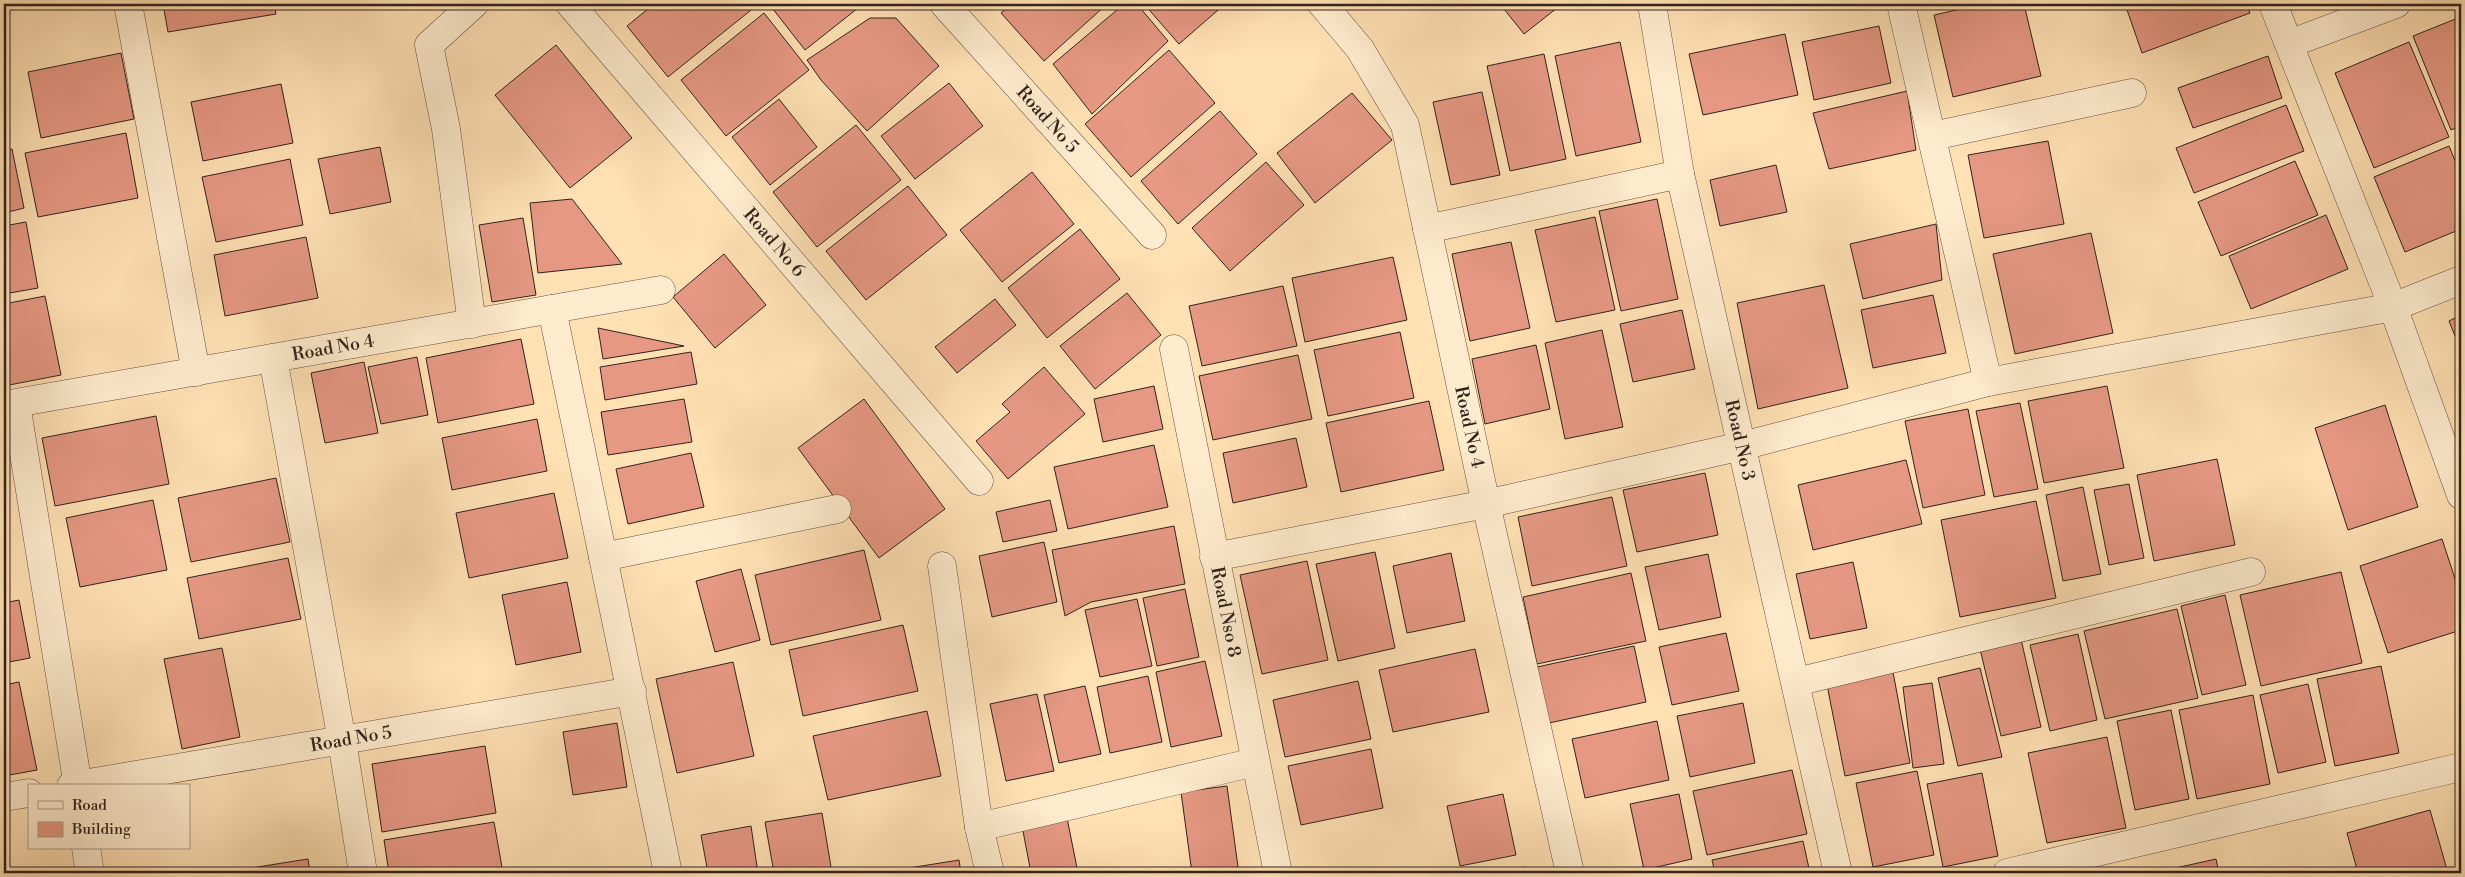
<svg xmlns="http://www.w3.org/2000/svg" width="2465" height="877" font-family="'Libre Bodoni',serif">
  <rect width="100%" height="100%" fill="#ffe1b4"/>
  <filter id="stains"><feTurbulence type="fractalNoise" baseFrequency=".004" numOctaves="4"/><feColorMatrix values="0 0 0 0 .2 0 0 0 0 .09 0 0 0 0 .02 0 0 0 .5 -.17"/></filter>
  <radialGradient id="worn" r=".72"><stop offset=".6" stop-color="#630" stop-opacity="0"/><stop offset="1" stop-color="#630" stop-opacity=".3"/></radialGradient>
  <g fill="#e69883" stroke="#31231d">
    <path d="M163,4H274L276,14L168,32Z"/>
    <path d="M654,4H745L751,10L668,77L627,26Z"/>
    <path d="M769,4H863L805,50Z"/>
    <path d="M990,4H1002L995,9Z"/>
    <path d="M1012,4H1107L1044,61L1001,13Z"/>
    <path d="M1124,4H1137L1168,41L1092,114L1053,64Z"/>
    <path d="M1144,4H1225L1179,44Z"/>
    <path d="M1355,4H1365L1359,9Z"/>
    <path d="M1500,4H1562L1524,34Z"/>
    <path d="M1928,4H1945L1928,8Z"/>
    <path d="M1983,4H2024L2041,76L1953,97L1934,15Z"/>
    <path d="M2125,4H2246L2250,13L2142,53Z"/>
    <path d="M764,13L809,70L726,136L681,80Z"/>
    <path d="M870,18H896L939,66L867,131L821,80L807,60Z"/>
    <path d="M2458,18L2461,26V126L2451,130L2413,36Z"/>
    <path d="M1879,26L1891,83L1814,100L1802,42Z"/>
    <path d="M1785,34L1798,95L1703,115L1689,54Z"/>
    <path d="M1620,42L1641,142L1576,156L1555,56Z"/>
    <path d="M2409,42L2449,137L2374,168L2335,73Z"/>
    <path d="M556,45L632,138L570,188L495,95Z"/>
    <path d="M1169,50L1215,103L1131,177L1085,124Z"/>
    <path d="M121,53L134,119L41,138L28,72Z"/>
    <path d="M1544,54L1566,159L1510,171L1487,66Z"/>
    <path d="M2268,56L2282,98L2193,128L2178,88Z"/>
    <path d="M949,83L983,126L915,179L881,136Z"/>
    <path d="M281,84L293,143L203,161L191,102Z"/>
    <path d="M1907,91L1916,150L1829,169L1813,113Z"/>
    <path d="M1482,92L1500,175L1451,185L1433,102Z"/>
    <path d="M1352,93L1392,140L1315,203L1277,153Z"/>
    <path d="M779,99L817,147L770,185L732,137Z"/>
    <path d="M2286,105L2304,151L2194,193L2176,148Z"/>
    <path d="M1220,111L1257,154L1178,224L1141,181Z"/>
    <path d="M856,125L901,180L817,247L773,192Z"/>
    <path d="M4,126L7,143L4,144Z"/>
    <path d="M126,133L138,198L38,217L25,153Z"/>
    <path d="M2048,141L2064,224L1984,238L1968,155Z"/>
    <path d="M2449,146L2461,175V229L2405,252L2374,177Z"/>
    <path d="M380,147L391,202L330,214L318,159Z"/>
    <path d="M12,149L24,208L4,213V150Z"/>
    <path d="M290,159L303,225L216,242L202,177Z"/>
    <path d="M2295,161L2318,215L2221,256L2198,202Z"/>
    <path d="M1266,162L1304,205L1230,271L1192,228Z"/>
    <path d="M1776,165L1787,212L1720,226L1710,180Z"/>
    <path d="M1032,172L1074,224L1002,282L960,230Z"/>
    <path d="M908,186L947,235L866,300L826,251Z"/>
    <path d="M572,199L622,264L538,273L530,203Z"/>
    <path d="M1657,199L1678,299L1621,311L1599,211Z"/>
    <path d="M2326,215L2348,269L2251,309L2229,256Z"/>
    <path d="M1595,217L1615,310L1556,322L1535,230Z"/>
    <path d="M523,218L536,295L492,302L479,225Z"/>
    <path d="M26,222L38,288L4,294V226Z"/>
    <path d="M1936,224L1942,280L1863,299L1850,244Z"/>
    <path d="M1080,229L1120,279L1047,338L1008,288Z"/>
    <path d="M2091,233L2113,333L2015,354L1993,254Z"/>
    <path d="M306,237L318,298L225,316L214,255Z"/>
    <path d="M1511,242L1530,328L1470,341L1452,254Z"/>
    <path d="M724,254L766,305L715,348L673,297Z"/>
    <path d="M1393,257L1407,320L1305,342L1292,278Z"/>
    <path d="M1824,285L1848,388L1758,409L1737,303Z"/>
    <path d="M1283,286L1297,346L1202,366L1189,306Z"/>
    <path d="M1127,293L1161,335L1095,389L1060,346Z"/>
    <path d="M1933,295L1946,353L1873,368L1861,310Z"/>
    <path d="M45,296L61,375L4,386V304Z"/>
    <path d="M995,299L1016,325L957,373L935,347Z"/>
    <path d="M1682,310L1695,369L1633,382L1620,324Z"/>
    <path d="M2461,315V351L2449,321Z"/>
    <path d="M598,328L684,346L603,359Z"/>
    <path d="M1602,330L1623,427L1565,439L1545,343Z"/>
    <path d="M1400,332L1414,398L1328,416L1314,350Z"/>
    <path d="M521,339L534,404L438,423L426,358Z"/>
    <path d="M1536,345L1550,409L1485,424L1472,359Z"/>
    <path d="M691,352L697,384L605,400L600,367Z"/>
    <path d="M1298,355L1312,419L1213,440L1199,376Z"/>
    <path d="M417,357L428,415L381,424L368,367Z"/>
    <path d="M364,362L378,433L325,443L311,373Z"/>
    <path d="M1044,367L1085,414L1008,479L976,441L1010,412L1002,404Z"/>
    <path d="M1154,386L1163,429L1103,442L1094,399Z"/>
    <path d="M2107,386L2124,468L2044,483L2028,401Z"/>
    <path d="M684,399L692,442L608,455L601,412Z"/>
    <path d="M864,399L945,509L879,558L798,448Z"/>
    <path d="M1429,401L1444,470L1341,492L1326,423Z"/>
    <path d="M2020,403L2038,489L1994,497L1976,411Z"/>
    <path d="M2385,405L2418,507L2348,530L2315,428Z"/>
    <path d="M1968,409L1985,495L1923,508L1905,421Z"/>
    <path d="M156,416L169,484L55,506L42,438Z"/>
    <path d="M537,419L547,471L452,490L442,438Z"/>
    <path d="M1296,438L1307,487L1233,503L1223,453Z"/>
    <path d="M1154,445L1168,507L1068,529L1054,467Z"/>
    <path d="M691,453L704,507L628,524L616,469Z"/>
    <path d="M2217,459L2235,545L2154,561L2137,475Z"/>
    <path d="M1906,460L1922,524L1813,550L1798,485Z"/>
    <path d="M1705,473L1718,535L1637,552L1623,490Z"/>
    <path d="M276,478L290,542L191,562L178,498Z"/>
    <path d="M2129,484L2144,558L2109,565L2094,490Z"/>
    <path d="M2083,487L2101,574L2063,581L2046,495Z"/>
    <path d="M554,493L568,558L469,578L456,513Z"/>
    <path d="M1612,497L1627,566L1532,586L1518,517Z"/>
    <path d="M153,500L167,570L80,587L66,518Z"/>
    <path d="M1050,500L1057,531L1003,542L996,512Z"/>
    <path d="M2036,501L2056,598L1960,617L1941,520Z"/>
    <path d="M1174,526L1185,584L1091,602L1065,616L1052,550Z"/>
    <path d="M2442,539L2461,597V630L2388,653L2360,566Z"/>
    <path d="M1044,542L1057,602L992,617L979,556Z"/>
    <path d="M864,550L881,620L771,645L755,575Z"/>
    <path d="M1375,552L1395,648L1338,661L1316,564Z"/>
    <path d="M1451,553L1465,621L1407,633L1393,566Z"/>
    <path d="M1708,554L1721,617L1659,630L1645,567Z"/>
    <path d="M288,558L301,619L199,639L187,578Z"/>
    <path d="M1307,561L1328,660L1262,674L1240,575Z"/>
    <path d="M1853,562L1867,628L1810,639L1796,574Z"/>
    <path d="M741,569L760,640L715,652L696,581Z"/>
    <path d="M2341,572L2362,663L2261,686L2240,595Z"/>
    <path d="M1631,573L1646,641L1537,664L1523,597Z"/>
    <path d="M567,582L581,652L516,665L502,595Z"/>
    <path d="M1185,589L1199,657L1157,666L1143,598Z"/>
    <path d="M2225,595L2246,685L2202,695L2181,606Z"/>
    <path d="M1137,599L1152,666L1100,677L1085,610Z"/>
    <path d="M19,600L30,658L4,663V603Z"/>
    <path d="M2177,609L2198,698L2105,719L2084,631Z"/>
    <path d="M903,625L918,691L803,716L789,650Z"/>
    <path d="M1726,633L1739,691L1672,705L1659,647Z"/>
    <path d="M2078,634L2097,720L2050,731L2030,645Z"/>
    <path d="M2021,639L2041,727L2001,736L1980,649Z"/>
    <path d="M1634,646L1646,702L1549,723L1537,667Z"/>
    <path d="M222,648L240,737L182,749L164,659Z"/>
    <path d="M1475,649L1489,712L1393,732L1379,670Z"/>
    <path d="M1205,661L1222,736L1171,747L1156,672Z"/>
    <path d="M733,662L754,756L677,773L656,679Z"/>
    <path d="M2381,666L2399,753L2335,766L2317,679Z"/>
    <path d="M1980,668L2002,757L1958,766L1938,678Z"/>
    <path d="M1893,672L1910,763L1845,776L1827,685Z"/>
    <path d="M1148,676L1162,742L1110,753L1097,687Z"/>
    <path d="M1358,681L1371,739L1285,757L1273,700Z"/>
    <path d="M19,682L37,770L4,776V685Z"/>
    <path d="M1932,683L1944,764L1913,768L1903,687Z"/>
    <path d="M2308,684L2326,762L2278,773L2260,695Z"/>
    <path d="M1085,686L1101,754L1059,763L1044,695Z"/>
    <path d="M1037,694L1054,771L1006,781L990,704Z"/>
    <path d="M2253,695L2270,784L2197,799L2179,710Z"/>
    <path d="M1743,703L1755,763L1690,777L1677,716Z"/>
    <path d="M2171,710L2189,799L2135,810L2117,721Z"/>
    <path d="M927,711L941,776L828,800L813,736Z"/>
    <path d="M1657,721L1669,780L1585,798L1572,739Z"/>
    <path d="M617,723L627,787L573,795L563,732Z"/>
    <path d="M2107,737L2126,828L2047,843L2028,753Z"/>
    <path d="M485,746L496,813L382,832L372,764Z"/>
    <path d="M1371,749L1383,808L1301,825L1288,766Z"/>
    <path d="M1792,770L1807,834L1707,855L1693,791Z"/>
    <path d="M1917,771L1934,855L1873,867L1856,783Z"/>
    <path d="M1982,773L1998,856L1943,867L1927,784Z"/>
    <path d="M1227,786L1238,867L1192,873L1181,792Z"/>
    <path d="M1503,794L1516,855L1460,866L1447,806Z"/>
    <path d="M1679,794L1692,859L1644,870L1630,804Z"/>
    <path d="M2430,810L2448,873H2358L2347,833Z"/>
    <path d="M822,813L832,873H774L765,822Z"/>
    <path d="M1067,818L1078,873H1031L1022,826Z"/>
    <path d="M494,822L503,873H389L384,840Z"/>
    <path d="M751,826L758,873H708L701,835Z"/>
    <path d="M1803,841L1810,873H1715L1712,860Z"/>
    <path d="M308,859L310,873H233L232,871Z"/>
    <path d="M2216,859L2219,873H2153Z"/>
    <path d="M959,860L961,873H904L903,869Z"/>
    <path d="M1524,867L1525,873H1494Z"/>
    <path d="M1695,869V873H1677Z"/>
    <path d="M220,870V873H198Z"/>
  </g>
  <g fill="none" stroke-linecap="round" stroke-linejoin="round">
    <g stroke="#645243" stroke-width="29">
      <g id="minor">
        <path d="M128,4L196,372"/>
        <path id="s1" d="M570,4L979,481"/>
        <path id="s2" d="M944,4L1152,235"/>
        <path id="s3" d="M1322,4L1360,49L1405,125L1486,504L1570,873"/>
        <path id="s4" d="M1652,4L1680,174L1838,873"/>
        <path d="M1901,4L1988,382L2393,307L2461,280"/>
        <path d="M2273,4L2393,307L2461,495"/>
        <path d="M2289,44L2396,4"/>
        <path d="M1933,136L2132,93"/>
        <path d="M1427,229L1680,174"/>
        <path d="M552,309L668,873"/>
        <path d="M472,324L446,129L429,45L474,4"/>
        <path id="s5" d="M1174,349L1278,873"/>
        <path d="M273,358L342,741L363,873"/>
        <path d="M16,404L78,786"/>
        <path id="s6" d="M4,405L661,290"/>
        <path d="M603,557L837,509"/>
        <path d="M1214,557L1486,504L1742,446L1988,382"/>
        <path d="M942,566L979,827L990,873"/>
        <path d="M1796,682L2251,572"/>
        <path id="s7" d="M71,786L632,691"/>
        <path d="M4,797L29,793"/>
        <path d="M979,827L1255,762"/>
        <path d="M86,848L90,873"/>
        <path d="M2007,873L2461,767"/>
      </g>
    </g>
    <use href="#minor" stroke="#ffecce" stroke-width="28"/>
  </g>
  <g text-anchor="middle" stroke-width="4" stroke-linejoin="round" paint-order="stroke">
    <g font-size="18" fill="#31231d" stroke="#ffecce">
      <text dy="6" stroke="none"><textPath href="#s2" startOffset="155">Road No 5</textPath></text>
      <text dy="6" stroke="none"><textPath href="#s1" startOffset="314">Road No 6</textPath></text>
      <text dy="6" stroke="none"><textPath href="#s6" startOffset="334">Road No 4</textPath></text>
      <text dy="6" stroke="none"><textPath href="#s3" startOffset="456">Road No 4</textPath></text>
      <text dy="6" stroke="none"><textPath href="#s4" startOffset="445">Road No 3</textPath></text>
      <text dy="6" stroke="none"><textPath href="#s5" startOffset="268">Road Nso 8</textPath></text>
      <text dy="6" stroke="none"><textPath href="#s7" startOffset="284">Road No 5</textPath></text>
    </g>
  </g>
  <rect width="2465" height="877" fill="none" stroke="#ffe1b4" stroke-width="20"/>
  <rect x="5" y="5" width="2455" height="867" fill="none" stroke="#31231d" stroke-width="2.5"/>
  <rect x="10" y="10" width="2445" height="857" fill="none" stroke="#31231d"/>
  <rect x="28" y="784" width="162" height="65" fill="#ffecce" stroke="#ad9c87"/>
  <rect x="38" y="801" width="25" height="8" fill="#ffecce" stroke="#ad9c87"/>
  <text x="72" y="810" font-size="15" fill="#31231d">Road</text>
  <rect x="38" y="822" width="25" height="15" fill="#e69883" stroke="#ad9c87"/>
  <text x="72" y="834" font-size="15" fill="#31231d">Building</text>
  <rect width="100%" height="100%" filter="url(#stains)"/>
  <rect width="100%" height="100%" fill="url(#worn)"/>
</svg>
